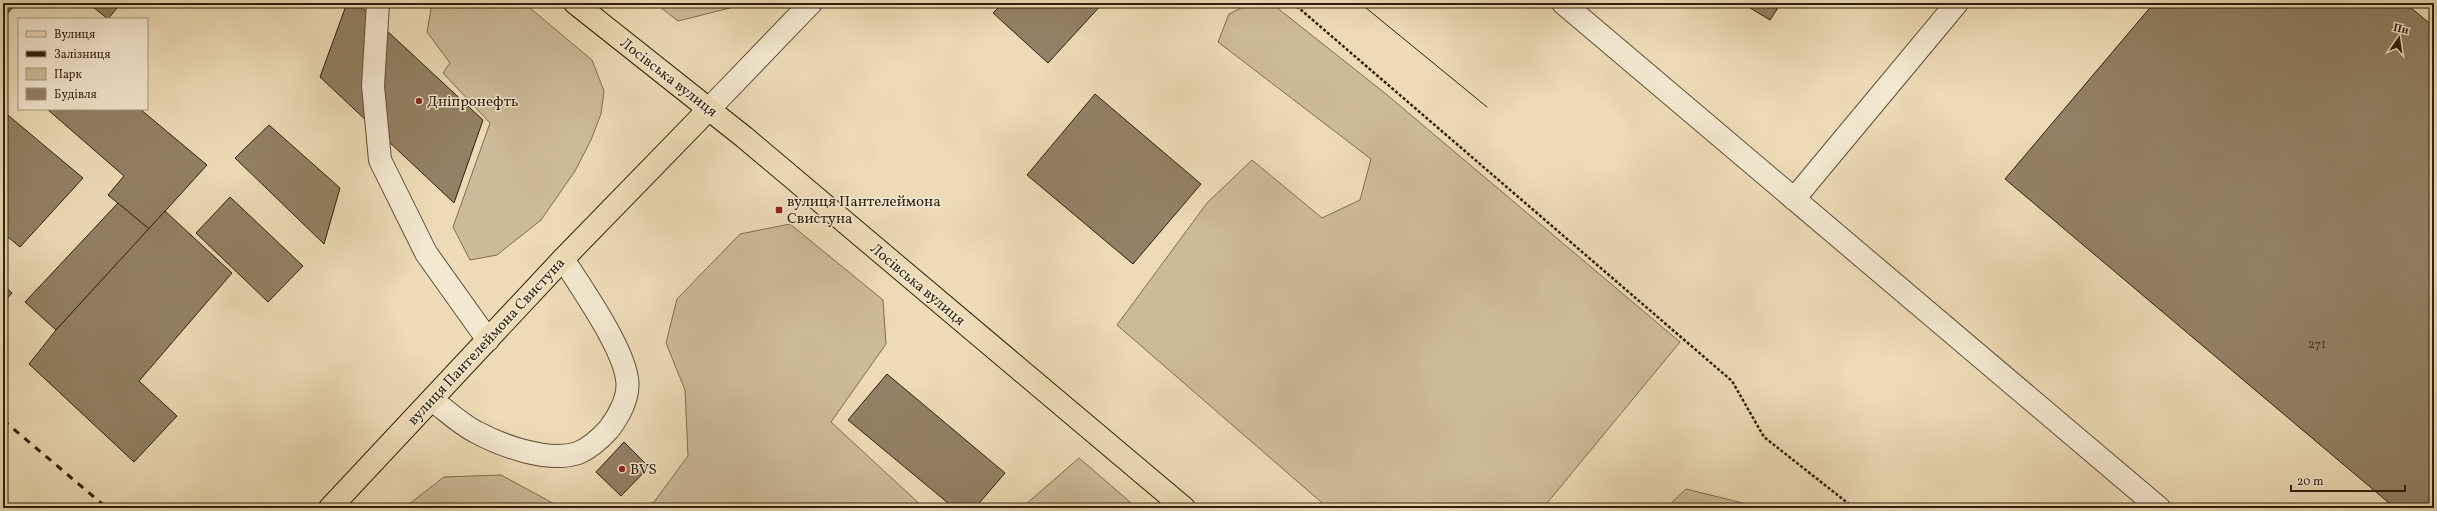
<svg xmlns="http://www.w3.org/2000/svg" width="2437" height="511" font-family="Vollkorn,serif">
  <rect width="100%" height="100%" fill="#ecdbb6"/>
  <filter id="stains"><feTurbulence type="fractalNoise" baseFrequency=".005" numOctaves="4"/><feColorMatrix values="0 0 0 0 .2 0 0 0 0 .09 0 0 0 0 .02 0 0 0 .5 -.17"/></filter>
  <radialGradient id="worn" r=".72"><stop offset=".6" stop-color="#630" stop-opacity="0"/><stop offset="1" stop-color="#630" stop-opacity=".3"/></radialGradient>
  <g fill="#cb9" stroke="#7e6d52">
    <path d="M432,3H524L592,60L604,91L601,114L591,140L575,171L541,220L497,255L470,260L453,227L490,123L443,73L450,63L427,32Z"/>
    <path d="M655,3H750L678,21Z"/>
    <path d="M1251,3H1271L1386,94L1680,342L1543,508H1328L1117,325L1207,203L1252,160L1322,218L1360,200L1371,159L1218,42L1229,14Z"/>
    <path d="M790,224L883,300L886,344L831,422L924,508H640L654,502L688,456L685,390L666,343L677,299L740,234Z"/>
    <path d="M1079,458L1137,508H1019L1025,505Z"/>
    <path d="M501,475L562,508H404L444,477Z"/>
    <path d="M1686,489L1763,508H1666Z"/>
  </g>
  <g fill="#928164" stroke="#301f0b">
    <path d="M3,3H17L3,18Z"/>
    <path d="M88,3H121L108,19Z"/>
    <path d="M347,3H357L483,120L454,203L320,77Z"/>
    <path d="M1003,3H1103L1048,63L993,13Z"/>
    <path d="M1742,3H1781L1770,20Z"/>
    <path d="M2154,3H2405L2434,27V508H2395L2005,179Z"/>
    <path d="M1095,94L1201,184L1133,264L1027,175Z"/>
    <path d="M47,109H140L207,165L149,229L108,195L124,176Z"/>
    <path d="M3,111L83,178L20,247L3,233Z"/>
    <path d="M269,125L340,188L324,244L235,158Z"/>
    <path d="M230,197L303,266L268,302L196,233Z"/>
    <path d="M118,203L149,229L56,330L25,302Z"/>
    <path d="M165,211L232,273L139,381L177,416L134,462L29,364L56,330Z"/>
    <path d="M3,285L12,293L3,303Z"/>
    <path d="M887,374L1005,473L975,508H954L848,420Z"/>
    <path d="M624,442L649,467L621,496L596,472Z"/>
  </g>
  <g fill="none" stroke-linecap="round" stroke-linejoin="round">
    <g stroke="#5f4e36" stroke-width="24">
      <g id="minor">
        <path d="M378,3L373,86L380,160L426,253L488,340"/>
        <path d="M1563,3L2159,508"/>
        <path d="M709,109L811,3"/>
        <path d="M1794,199L1957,3"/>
        <path d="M432,400C446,410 460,424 476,432C502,446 549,463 578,453C590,448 601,438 609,429C619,416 630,396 627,379C623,347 581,287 563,259"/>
      </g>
    </g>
    <g stroke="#301f0b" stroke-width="24">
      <g id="major">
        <path d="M575,3L744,137L1184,508"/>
        <path d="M330,508L563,259L709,109"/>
      </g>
    </g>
    <path stroke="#301f0b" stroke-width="2.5" stroke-dasharray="3 2" stroke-linecap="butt" d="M1293,3L1732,381L1764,437L1854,508"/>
    <use href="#minor" stroke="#f3e8d0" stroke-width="22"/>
    <use href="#major" stroke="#ecdbb6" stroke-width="22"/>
    <path stroke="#301f0b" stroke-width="1" d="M1360,3L1487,107"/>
    <path stroke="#301f0b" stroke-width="3" stroke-dasharray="7 7" stroke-linecap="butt" d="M3,420L107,508"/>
  </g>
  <g fill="#8f2418" stroke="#f3e8d0" stroke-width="1.5">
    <circle cx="419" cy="101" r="4"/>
    <rect x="775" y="206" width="8" height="8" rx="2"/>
    <circle cx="622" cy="469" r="4"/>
  </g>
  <g text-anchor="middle" stroke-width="3" stroke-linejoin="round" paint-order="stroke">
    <g font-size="13" fill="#483821">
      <text x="2317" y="348">271</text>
    </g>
    <g font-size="15" fill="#301f0b" stroke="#f3e8d0">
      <text transform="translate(669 77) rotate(38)" y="5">Лосівська вулиця</text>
      <text transform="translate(918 284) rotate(40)" y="5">Лосівська вулиця</text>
      <text transform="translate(486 341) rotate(-47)" y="5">вулиця Пантелеймона Свистуна</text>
    </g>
    <g font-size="15" fill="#301f0b" stroke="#f3e8d0" text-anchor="start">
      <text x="427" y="106">Дніпронефть</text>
      <text x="787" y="206">вулиця Пантелеймона<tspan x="787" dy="17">Свистуна</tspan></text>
      <text x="630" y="474">BVS</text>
    </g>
  </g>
  <rect width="2437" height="511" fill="none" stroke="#ecdbb6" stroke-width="16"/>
  <rect x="4" y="4" width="2429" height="503" fill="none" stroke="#301f0b" stroke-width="2"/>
  <rect x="8" y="8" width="2421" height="495" fill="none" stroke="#301f0b"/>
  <rect x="18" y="18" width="130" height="92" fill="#f3e8d0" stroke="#a59881"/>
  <rect x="26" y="31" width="20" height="6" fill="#ecdbb6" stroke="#a59881"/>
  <text x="54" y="38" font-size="12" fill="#301f0b">Вулиця</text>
  <rect x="26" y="51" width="20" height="6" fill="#301f0b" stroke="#a59881"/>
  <text x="54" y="58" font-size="12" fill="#301f0b">Залізниця</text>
  <rect x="26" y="68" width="20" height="12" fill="#ccbb99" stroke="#a59881"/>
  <text x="54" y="78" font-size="12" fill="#301f0b">Парк</text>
  <rect x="26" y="88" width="20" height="12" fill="#928164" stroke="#a59881"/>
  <text x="54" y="98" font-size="12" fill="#301f0b">Будівля</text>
  <g transform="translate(2399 38) rotate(13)" stroke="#f3e8d0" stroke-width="3" paint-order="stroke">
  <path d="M0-3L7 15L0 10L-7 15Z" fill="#301f0b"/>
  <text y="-6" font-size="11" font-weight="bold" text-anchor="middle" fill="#301f0b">Пн</text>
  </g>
  <path d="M2291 485v6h114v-6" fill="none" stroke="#301f0b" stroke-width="2"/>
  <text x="2297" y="485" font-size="12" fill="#301f0b" stroke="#f3e8d0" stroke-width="3" paint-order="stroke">20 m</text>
  <rect width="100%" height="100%" filter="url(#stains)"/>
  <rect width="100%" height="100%" fill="url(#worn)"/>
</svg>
